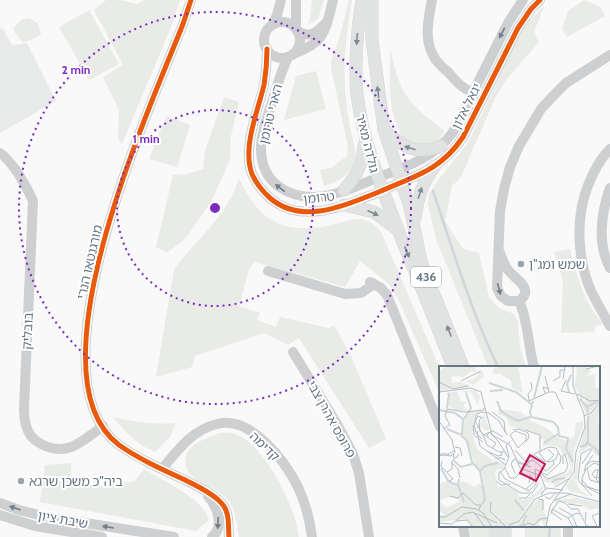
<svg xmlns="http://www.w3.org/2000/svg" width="610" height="537" font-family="Cabin,'Noto Sans Hebrew',sans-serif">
  <rect width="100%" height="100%" fill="#f9f9f9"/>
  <path fill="#e8e9e9" d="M0,28L3,29L12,45L27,43L56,101L0,133Z"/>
  <g fill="#e8ebe6">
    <path d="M106,0H120L137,4L144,0H180L171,27L122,144L118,139L119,110L103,77L123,65L94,10Z"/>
    <path d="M312,0H324L318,19L309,24Z"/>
    <path d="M349,0H352C348,27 343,56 345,83C345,99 348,115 351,132C353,140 357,151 355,159C351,174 339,182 324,186L320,170L331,168L347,156L348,147L331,68V60L338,43Z"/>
    <path d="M584,0L601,7L605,16L567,37L562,29L568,11Z"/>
    <path d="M544,6L534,32L539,42L507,79L496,96L461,177L452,186L445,221L463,249L479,253L489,297L499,308L514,314L518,322L520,346L526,367H488L436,239L428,205L429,194L438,180L468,143L515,44L528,22Z"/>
    <path d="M89,10L119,64L89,80L59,27Z"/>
    <path d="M30,18L38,24L41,34L34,39L23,42L18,37L13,29L21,20Z"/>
    <path d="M390,48C394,64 397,81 406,95C416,110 432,121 445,131C436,148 424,145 407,143C386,117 390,79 390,48Z"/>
    <path d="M316,71L326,109L284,120L296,76Z"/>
    <path d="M224,97L239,102L231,136L230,160L211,202L186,238L167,253L156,247L173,175L187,174L203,169L205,151Z"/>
    <path d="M166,116L190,125L177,167L149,159Z"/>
    <path d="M239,178C258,220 281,234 327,226C337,224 349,219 360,219C370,220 377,226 382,234L440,369V394L399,301L389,284L360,261L345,287L255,262L249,269L239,306L260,313L257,320L276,327L280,317L329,328L334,325L351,356L386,439L369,448L299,338L288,345L264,333L195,356L192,367L156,377L174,270C181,259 189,251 198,241C215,222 232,203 239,178Z"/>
    <path d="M570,249C578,279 583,301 604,325H596L594,332L561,333L563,281L554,252Z"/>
    <path d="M113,417C134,422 154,425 176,423L170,437L155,452C136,444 126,433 113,417Z"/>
    <path d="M220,433C223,433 227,432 230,433C258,436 286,491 294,516C297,522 297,530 299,537H239C237,526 236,514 231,504C221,485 179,482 186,457C189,443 209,437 220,433Z"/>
    <path d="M71,463V483L101,486L135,481L144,469C163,481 202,497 209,520L196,531L40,502L45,465Z"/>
    <path d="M469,526H488V537H471Z"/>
    <path d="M525,526H560L561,537H525Z"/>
  </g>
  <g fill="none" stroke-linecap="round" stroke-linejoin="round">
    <g stroke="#ced6d9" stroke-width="2.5">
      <path d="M433,191C453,250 471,311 498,367"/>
      <path d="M549,537L550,526"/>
    </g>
    <g stroke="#d5d6d7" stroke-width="13">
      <g id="major">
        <path d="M362,0C357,31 354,63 357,94C363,144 382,188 400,235C418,279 436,323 453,367"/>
        <path d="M372,0V40L384,130L410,207L421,262L463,367"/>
        <path d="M384,130C404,147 415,156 441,146"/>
        <path d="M344,190C357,176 363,163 364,145"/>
        <path d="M344,205L374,212L397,229"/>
        <path d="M415,218C418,197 422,183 435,166"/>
        <path d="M495,526V537"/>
        <path d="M505,526V537"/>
      </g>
    </g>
    <g stroke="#cecfd0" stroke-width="10">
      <path d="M191,0L183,24C150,108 27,376 119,445C139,459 161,469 183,479C195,485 215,494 223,505C230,514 228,527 229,537"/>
      <path d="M432,0C428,20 423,42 436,60C440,65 444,69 449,73C457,83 465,91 478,94"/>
      <circle cx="282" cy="40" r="18"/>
      <path d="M273,24L277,15L281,0"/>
      <path d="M296,29V0"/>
      <path d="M297,31C310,38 315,34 325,24"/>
      <path d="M267,49C267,61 266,73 264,85C258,111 242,147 252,174C256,183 262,191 270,198C302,226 347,205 381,191C415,176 441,170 463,137L518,28L531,9L540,0"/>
      <path d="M293,54C326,42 325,31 333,0"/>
      <path d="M288,57C280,74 275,93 269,111C266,123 261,134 261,147C260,184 291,201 325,196C343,193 360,185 376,178C404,168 436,157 453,132L508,23L523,0"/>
      <path d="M610,149C600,158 594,171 589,183C575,216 577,258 591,291C597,303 604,315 610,326"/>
      <path d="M0,153C13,162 27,187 33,201L24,409C24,418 25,428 31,436C41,447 57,452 71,447C82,443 93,433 103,426"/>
      <path d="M610,188C601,213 597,244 610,268"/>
      <path d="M499,251C502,257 504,266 509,271C516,280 535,289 519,301H508L501,296L497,288L500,211L504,189L510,167L519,146L541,109L554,95L566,83L610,55"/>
      <path d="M268,271L345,294L361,293L374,284"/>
      <path d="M370,282L381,288L387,295L440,427"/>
      <path d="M519,301C528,319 528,346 534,367"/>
      <path d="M293,352L337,424L353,454L359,473L369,537"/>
      <path d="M162,469C178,450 192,430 217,424C251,415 285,461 298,487C305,502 310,521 312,537"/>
      <path d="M208,496C217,506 225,527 212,537"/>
      <path d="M0,503L19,510L47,517L174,537"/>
      <path d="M0,515L35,526L102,537"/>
      <path d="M463,526L465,537"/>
      <path d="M568,537V526"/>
    </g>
    <use href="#major" stroke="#e1e2e2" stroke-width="12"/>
    <g stroke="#fff" stroke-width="8">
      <g id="cycleway">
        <path d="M191,0L183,24C150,108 27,376 119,445C139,459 161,469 183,479C195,485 215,494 223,505C230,514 228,527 229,537"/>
        <path d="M267,49C267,61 266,73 264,85C258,111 242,147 252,174C256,183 262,191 270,198C302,226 347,205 381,191C415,176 441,170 463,137L518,28L531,9L540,0"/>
      </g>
    </g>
    <use href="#cycleway" stroke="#e8590c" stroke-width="5"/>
  </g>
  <defs><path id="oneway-solid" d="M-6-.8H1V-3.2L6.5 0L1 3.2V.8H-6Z"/></defs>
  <g fill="#707f8b">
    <use href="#oneway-solid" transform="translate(502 33) rotate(117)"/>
    <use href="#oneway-solid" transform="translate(280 188) rotate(-143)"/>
    <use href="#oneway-solid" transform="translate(499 289) rotate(75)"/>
    <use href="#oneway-solid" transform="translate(15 508) rotate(-161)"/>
    <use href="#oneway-solid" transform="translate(218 523) rotate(93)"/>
    <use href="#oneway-solid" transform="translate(108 527) rotate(-171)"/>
  </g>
  <g fill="#7e8c96">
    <use href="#oneway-solid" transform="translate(357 39) rotate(94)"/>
    <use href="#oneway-solid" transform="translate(378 92) rotate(-97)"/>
    <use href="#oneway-solid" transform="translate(410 148) rotate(-162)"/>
    <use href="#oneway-solid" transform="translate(420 193) rotate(-72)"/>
    <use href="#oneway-solid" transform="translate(373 213) rotate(25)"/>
    <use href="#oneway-solid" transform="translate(407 252) rotate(68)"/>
    <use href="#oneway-solid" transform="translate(449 331) rotate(-112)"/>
  </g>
  <g fill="none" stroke="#7b2cbf" stroke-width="2" stroke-dasharray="2 4">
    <circle cx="215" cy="208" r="98"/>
    <circle cx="215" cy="208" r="196"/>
  </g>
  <g fill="#99a4ac" stroke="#fff" stroke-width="1.5">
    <circle cx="521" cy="264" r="4"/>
    <circle cx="21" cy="481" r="4"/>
  </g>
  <g text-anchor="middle" stroke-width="4" stroke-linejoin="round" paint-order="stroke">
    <rect fill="#fff" stroke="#939fa8" stroke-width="1" x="411" y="267" width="30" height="20" rx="3"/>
    <g font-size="12" font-weight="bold" fill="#657683">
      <text x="426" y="281">436</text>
    </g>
    <g font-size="13" fill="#657683" stroke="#fff">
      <text transform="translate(466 106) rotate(-63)" y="5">יגאל אלון</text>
      <text transform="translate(270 114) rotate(-76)" y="5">הארי טרומן</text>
      <text transform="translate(368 143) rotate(76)" y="5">גולדה מאיר</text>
      <text transform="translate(319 197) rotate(-6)" y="5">טרומן</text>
      <text transform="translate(89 262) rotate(-77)" y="5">מורגנטאו הנרי</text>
      <text transform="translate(27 331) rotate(-87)" y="5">בובליק</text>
      <text transform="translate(332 419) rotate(61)" y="5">פרופס אהרן צבי</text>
      <text transform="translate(265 446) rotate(44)" y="5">קדימה</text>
      <text transform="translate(63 519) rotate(10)" y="5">שיבת ציון</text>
    </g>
    <g font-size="13" fill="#657683" stroke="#fff" text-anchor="start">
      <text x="529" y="269">שמש ומג"ן</text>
      <text x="29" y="486">ביה"כ משכן שרגא</text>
    </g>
  </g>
  <g transform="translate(439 366)">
    <rect width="161" height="161" fill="#f9f9f9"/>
    <path d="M8,0H35L38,6L44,5L45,11L34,19L26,15L35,13L40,7L32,5L25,11L16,10L12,11L13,17L21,16L33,20L0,25V5ZM63,0H79L84,27L73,22L72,15L62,8H54L55,2ZM138,0H146L152,5L148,10L156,8V21L159,23L161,21V32L154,34L157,37L160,34L152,45L147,48L142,36H146V32L143,34L136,21ZM36,24L41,30L39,39L31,25L27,27L22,25ZM18,25L22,36L27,35L25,40L29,45L16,44L10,40V30L7,27ZM161,37L159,54L161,63V94L159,104L160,89H156L151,80L140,88L138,113L136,114L141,124L152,131L131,125L127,121L135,109L148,51ZM59,43L82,46L92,55L109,63L117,71L128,75L135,71L137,57L144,55V61L135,84L133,108L115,120V117L106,116L104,111L109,113L128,107L132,102L128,89L124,88L120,81L109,79L103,81L105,73H102L100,80V68L71,60L67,51L59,48ZM44,45L36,50L33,67L45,52L43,50L46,49L50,64L47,65L41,59L33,69L39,84L56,96V94L65,98L64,103H58L56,107L59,121L67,120L78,125L80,127L79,133L84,134L97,127L105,118L103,127L96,131L75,158L94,137L101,133L104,134V145L110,154L105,161L104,155L100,156V161H35L26,153L0,156V149H6L0,145V135L7,142L21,135L11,130L0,135V120L2,117L10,115L19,118L24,115L36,121L39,118L45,120L43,107L40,106L43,105L42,103L32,99L33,94L34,98L37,99L24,69L26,53L31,46ZM128,130L161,137V142L151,144L140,137L134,139L120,135L114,139V148L111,149V145L117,133H136Z" fill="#e8ebe6"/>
    <path fill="none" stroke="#ced6d9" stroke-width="2" d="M50,17L77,26L92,38M51,25L64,24M130,26L128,18L132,9M95,32L103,0M141,33L148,41L149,47M58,35L62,45L69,50L79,55L91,51M94,35L91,46L92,51L114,56L119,61L120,70L129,72L127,83L134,96M148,41L159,35M8,42L10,27M0,44L16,47L24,53L23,70L28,75L33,96L41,105L46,133L43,138M25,53L32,42L27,27M8,63L23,69M105,77L119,68M148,77L156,82L161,90M141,81L147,79L149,75V50M15,95L22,101L33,98M2,102L9,115L18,119M41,105L46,100L59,97M20,113L19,119L25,136M113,117L115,114L126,112M76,134L85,145M79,161L84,158L87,149"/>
    <path fill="none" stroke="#b5bdc3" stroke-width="1" d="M147,3L159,0M106,10L110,26H116M124,13L126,0M127,14L122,25L136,28M22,15L42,5M114,15L121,11V4H126M0,16L14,23L29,20M92,16L93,23L89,28L90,35L110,26M0,26L32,22L42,26L53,69L71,79L81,102L102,110L107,124M116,26L124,43M106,27L104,21L110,23M138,28L151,35L161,34M53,46L65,55L66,66M145,50L152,47L161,35M0,55L13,74L16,87M34,59L35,69L44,76M4,63L11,59L6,50L8,43L26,46L45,44V42M74,64L80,63L89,67L90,71L87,76M86,64L101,69V88L106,95L111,96L117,93L119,87M38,65L41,80L67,99M76,65L87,69V74L79,82L71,69ZM41,66L40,55L43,51M44,69L36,55L37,49L42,46L50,47L60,55L68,69M44,69L48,79L60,86H66M44,69L54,65L64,71M45,69L57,77L54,82M48,70L50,66L59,75L69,91M43,73L37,67L35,58L39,50L44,52M16,81L21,82L23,90M152,82L142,88L139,114L153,130M76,84L86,95M50,86L59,90L63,89L62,86M0,88H10L16,84M95,89L106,96M56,92H62L66,94L64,93M0,94V90L4,89L12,90L15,87L14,91L17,92L20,88M3,95L2,100L14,113L10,115M78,95L88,99L90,95M86,95L95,88L110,81L117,82L122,91L121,97L108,109L101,106M87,96L94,94L107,105L115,98L114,94M108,96L115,89L109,83M13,97L19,103L21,112M79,97L92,101M143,98L153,83M147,99L154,89M66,102L71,112H76L80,108L91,111L90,117M148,102L151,114L161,117M65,103L60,107V114L82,127H93L100,117M65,103L70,91L67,79L71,76M159,104L157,113L161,117M161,104H156L153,108L155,111L161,112M61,105L66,113L86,123M145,105L147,99L153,95L161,96M8,106L13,103V95L16,93M76,107L72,98L74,94L78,93M102,108L109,113L126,106L129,100L126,88L124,89V98M143,114L149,121L161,125M57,115L62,119L71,118M143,119V112L147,103L155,97L161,99M144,119L161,128M116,121L131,112M86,123L90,125L97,118L96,103L102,106M87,123L95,116L91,108M102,129L107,122L124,124M10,130L19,132L24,127L37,139H42L39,145M106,131L111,133L117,126M80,132H87L91,128M99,133L104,134V144M116,134L132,128M52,136L51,145L67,161M129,138L143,140M120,142L133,149L138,161M113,143L129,152L134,161M147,146L146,158L150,161M36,148L46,161M0,151H6L23,141L37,143L44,147L53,161M129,152L137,147L141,148M123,154L112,146L120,135L126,137L132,143H139L145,155M17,155L28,154L34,161M0,157L13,158L25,148L33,146L58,157M70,159L80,155L96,133L110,127H127L161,136M158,160L153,150L161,147M83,161L89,157L95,159L101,153L109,152M107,161L111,140L135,106L137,86L146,61L145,48L134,20V0"/>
    <path fill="#c2185b" fill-opacity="0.15" stroke="#c2185b" stroke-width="2" d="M91,89L106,98L97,115L81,107Z"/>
    <rect width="161" height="161" fill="none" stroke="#657683" stroke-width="2"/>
  </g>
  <circle cx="215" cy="208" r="6" fill="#7b2cbf" stroke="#fff" stroke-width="2"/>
  <g font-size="12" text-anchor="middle" font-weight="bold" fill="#7b2cbf" stroke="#fff" stroke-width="4" stroke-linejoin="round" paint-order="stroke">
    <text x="76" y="74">2 min</text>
    <text x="146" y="143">1 min</text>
  </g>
</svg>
